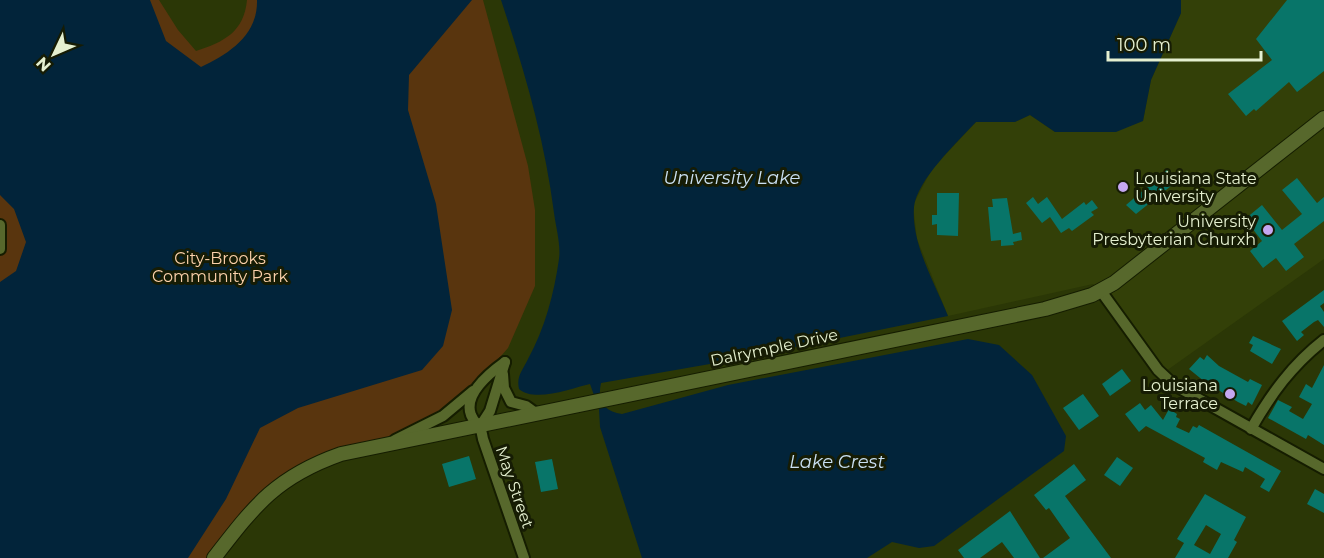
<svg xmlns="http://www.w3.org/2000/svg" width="1324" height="558" font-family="Montserrat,sans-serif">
  <rect width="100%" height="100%" fill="#2b3706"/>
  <path fill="#334008" d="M1181,0H1324V259L1166,371L1117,304L1093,284L948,316L917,239L913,205L932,169L976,122H1015L1030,115L1055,132L1143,121L1151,80L1181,13Z"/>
  <path fill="#59350e" d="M0,0H159L178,30L196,51C224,42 244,32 247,0H483L528,166L535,210V286L508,348L457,406L389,443L279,485L214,558H0Z"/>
  <g fill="#02243a">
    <path d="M0,0H150L166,41L201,67C229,54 258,35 257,0H472L409,75L408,110L436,204L452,310L443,346L422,370L298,408L260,428L226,499L188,558H0V282L16,271L26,242L14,209L0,195Z"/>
    <path d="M501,0H1181V13L1151,80L1143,121L1116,132H1055L1030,115L1015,122H976C958,141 916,181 914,207C911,244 935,283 948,316L727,361L601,383C597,401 604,412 622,414L728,385L968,339L999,345L1032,375L1066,436L1064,451L934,546L919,548L892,542L867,558H642L600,427L599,409L590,384C572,388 535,403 519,389C516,376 523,370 528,359C545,328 554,294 559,259C561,245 556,228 554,213C545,141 524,69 501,0Z"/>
  </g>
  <g fill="#087569" fill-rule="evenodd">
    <path d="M1287,0H1324V71L1297,92L1289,82L1256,111L1254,109L1246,116L1228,94L1272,60L1256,39Z"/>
    <path d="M1167,170L1176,182L1136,214L1126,205Z"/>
    <path d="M1297,178L1317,203L1324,197V221L1294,244L1304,257L1286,271L1276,258L1263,268L1250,251L1262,241L1245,219L1262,205L1282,230L1302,214L1282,190Z"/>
    <path d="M937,193H959L958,236L937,235V224L932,225V215H937Z"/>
    <path d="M1033,197L1038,204L1047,197L1062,219L1084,202L1086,205L1092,200L1098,208L1091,212L1094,215L1072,231L1069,228L1061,233L1050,217L1042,223L1026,203Z"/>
    <path d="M1007,198L1013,234L1021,232L1022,240L1013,242L1014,245L1001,246V240L991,241L988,207H993L992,199Z"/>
    <path d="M1324,290V303L1320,306L1324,312V327L1318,320L1314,322L1301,332L1304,335L1297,341L1282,321Z"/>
    <path d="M1253,336L1281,349L1272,364L1250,351L1253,345L1249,343Z"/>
    <path d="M1207,355L1219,366L1248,382L1250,379L1262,385L1252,405L1248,402L1246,406L1238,402L1205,382L1189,369L1200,357L1204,360Z"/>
    <path d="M1324,365V445L1308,435L1306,439L1268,418L1278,400L1292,407L1289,411L1303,419L1312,404L1299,397L1306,384L1312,388Z"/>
    <path d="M1122,369L1131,381L1110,396L1102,384Z"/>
    <path d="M1083,394L1099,416L1079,430L1063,408Z"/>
    <path d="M1140,403L1145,410L1151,405L1163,420L1169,409L1177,414L1176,417L1180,419L1176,427L1189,433L1193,426L1197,428L1199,425L1281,471L1269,492L1260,487L1265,479L1245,467L1243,472L1221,462L1217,470L1203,462L1205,458L1146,426L1139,432L1125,414Z"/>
    <path d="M469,456L476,479L449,487L442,464Z"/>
    <path d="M1117,457L1133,468L1120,486L1104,475Z"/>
    <path d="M552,459L558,489L541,492L535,462Z"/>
    <path d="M1074,464L1086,480L1065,496L1111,558H1043L1070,538L1049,508L1046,510L1034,495Z"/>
    <path d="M1315,489L1324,494V513L1307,504Z"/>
    <path d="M1205,494L1246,517L1234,540L1237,542L1228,558H1175L1184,543L1177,539ZM1206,525L1221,534L1210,554L1194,545Z"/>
    <path d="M1010,511L1040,558H1014L1002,542L980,558H964L958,550Z"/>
  </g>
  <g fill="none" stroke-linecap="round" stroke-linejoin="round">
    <g stroke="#151d00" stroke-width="14">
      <g id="street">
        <path d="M0,225V249"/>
        <path d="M1101,291L1158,370L1174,385L1324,469"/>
        <path d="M505,362C491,372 463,394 471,415C476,427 480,421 483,439L524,558"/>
        <path d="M503,374L504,388L511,402L526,406L537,414"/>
        <path d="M481,425L490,411L505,362"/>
        <path d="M1251,429C1271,394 1292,365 1324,340"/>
        <path d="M395,440L443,416L473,391"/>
      </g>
    </g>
    <g stroke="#151d00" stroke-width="16">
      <path id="secondary" d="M214,558C255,505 276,477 341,454L1045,309L1092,295L1114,283L1324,118"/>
    </g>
    <use href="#street" stroke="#57682c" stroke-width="10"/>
    <use href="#secondary" stroke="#57682c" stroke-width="14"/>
  </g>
  <g fill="#c5a7f1" stroke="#161c04" stroke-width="2">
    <circle cx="1123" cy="187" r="6"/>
    <circle cx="1268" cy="230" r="6"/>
    <circle cx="1230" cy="394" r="6"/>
  </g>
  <g text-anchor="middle" stroke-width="6" stroke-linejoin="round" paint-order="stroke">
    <g font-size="16" fill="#e5f0d0" stroke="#161c04" text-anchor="end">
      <text x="1135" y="184" text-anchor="start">Louisiana State<tspan x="1135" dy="18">University</tspan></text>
      <text x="1256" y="227">University<tspan x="1256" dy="18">Presbyterian Churxh</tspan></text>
      <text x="1218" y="391">Louisiana<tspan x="1218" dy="18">Terrace</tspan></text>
    </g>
    <g font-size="16" fill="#fdd2ac" stroke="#161c04">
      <text x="220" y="264">City-Brooks<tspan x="220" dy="18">Community Park</tspan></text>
    </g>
    <g font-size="16" fill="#e5f0d0" stroke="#161c04">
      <text transform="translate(774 347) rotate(-12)" y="6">Dalrymple Drive</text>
      <text transform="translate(515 487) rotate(71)" y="6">May Street</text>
    </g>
    <g font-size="18" font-style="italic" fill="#cae0f3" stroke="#161c04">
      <text x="732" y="184">University Lake</text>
      <text x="837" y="468">Lake Crest</text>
    </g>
  </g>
  <g transform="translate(54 54) rotate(226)" stroke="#161c04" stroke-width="4.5" paint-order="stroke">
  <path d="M0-4.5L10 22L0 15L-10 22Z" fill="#e5f0d0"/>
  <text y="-9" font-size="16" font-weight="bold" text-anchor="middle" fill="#e5f0d0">N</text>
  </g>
  <path d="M1108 51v9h153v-9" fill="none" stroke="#e5f0d0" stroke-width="3"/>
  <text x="1117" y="51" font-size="18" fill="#e5f0d0" stroke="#161c04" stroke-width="4.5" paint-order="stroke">100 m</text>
</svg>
